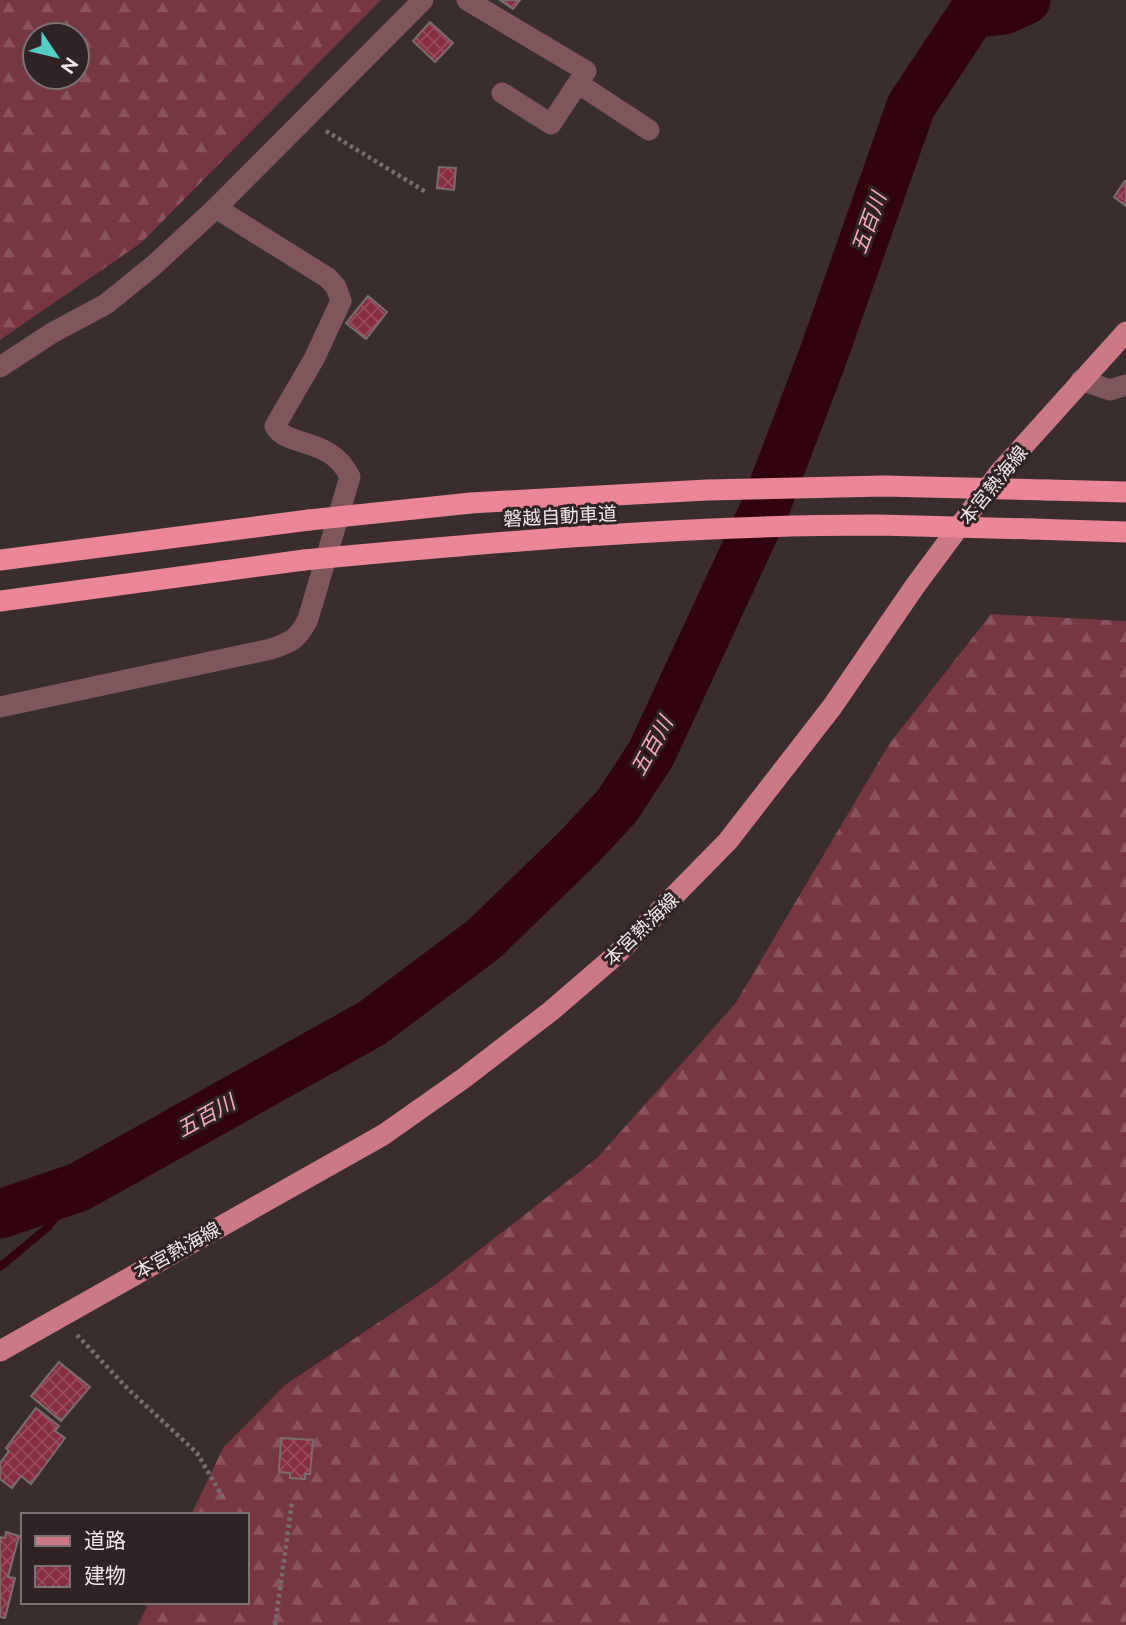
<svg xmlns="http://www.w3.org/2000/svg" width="1126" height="1625" font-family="Raleway,'Noto Sans JP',sans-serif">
  <defs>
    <pattern id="forest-firs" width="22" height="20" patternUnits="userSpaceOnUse" patternTransform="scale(1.75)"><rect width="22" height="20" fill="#763642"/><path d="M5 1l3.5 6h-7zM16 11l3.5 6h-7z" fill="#8a535d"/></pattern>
    <pattern id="building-cross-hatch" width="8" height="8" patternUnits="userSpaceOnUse" patternTransform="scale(1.75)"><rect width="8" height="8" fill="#862d41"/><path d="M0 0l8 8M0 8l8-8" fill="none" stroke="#974b5c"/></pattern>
  </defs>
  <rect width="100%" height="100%" fill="#392d2e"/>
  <g fill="url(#forest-firs)" fill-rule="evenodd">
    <path d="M0,0H381L141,243L0,340ZM35,35H77V77H35Z"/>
    <path d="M991,614L1126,621V1625H138L149,1602H247V1515H191L223,1448L285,1385L436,1284L597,1158L735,1004L890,743Z"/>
  </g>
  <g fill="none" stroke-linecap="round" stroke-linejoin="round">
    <g stroke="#31030f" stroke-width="8">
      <path d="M972,14L979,0"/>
      <path d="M0,1267L48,1227L79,1187"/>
    </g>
    <path stroke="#31030f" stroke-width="49" d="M0,1214L79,1187L372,1023L484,939L579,847L617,806L651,754L766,506L823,356L911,106L972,14L1004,10L1026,0"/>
  </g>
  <g fill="url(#building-cross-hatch)" stroke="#7b6d6e" stroke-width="2">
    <path d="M500,0H520L513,9Z"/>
    <path d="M430,22L453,43L435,62L413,41Z"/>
    <path d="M439,167L456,168L454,190L437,188Z"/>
    <path d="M1125,181H1126V206L1114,197Z"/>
    <path d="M368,296L387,312L366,339L346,323Z"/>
    <path d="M59,1362L90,1387L61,1421L31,1396Z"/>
    <path d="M36,1408L59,1426L55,1431L65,1438L31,1484L21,1476L12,1488L0,1479V1463L9,1451L6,1448Z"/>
    <path d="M281,1438L313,1440L310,1474H305V1479L290,1478V1473L279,1472Z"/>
    <path d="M6,1532L19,1536L8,1577L15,1578L5,1618L0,1617V1537L5,1538Z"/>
  </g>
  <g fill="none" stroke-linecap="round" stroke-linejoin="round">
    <g stroke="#786d6e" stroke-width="4.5" stroke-dasharray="3.5 3.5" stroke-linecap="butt">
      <path d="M326,131L426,192"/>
      <path d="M77,1335L128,1389L197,1453L225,1501"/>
      <path d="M275,1625L292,1502"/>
    </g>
    <g stroke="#7f565c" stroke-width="21">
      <path d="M467,0L586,71L551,124L502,93"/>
      <path d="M579,84L649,130"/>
      <path d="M0,367L52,333L106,304L153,266L216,208L423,0"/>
      <path d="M1081,380L1110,390L1126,385"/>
      <path d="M0,707L271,649C292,642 298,639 308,619L350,477C331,436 286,448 275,426L314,359L341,301L336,287L328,278L216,208"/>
    </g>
    <path stroke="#cc7986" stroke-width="21" d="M0,1351L383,1135L464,1078L551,1011L616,955L728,841L832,707L915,586L999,473L1126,332"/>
    <g stroke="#ea8696" stroke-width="21">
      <path d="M1048,490L1126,492"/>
      <path d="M1032,529L1126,532"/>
      <path d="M0,560L309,520"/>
      <path d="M0,601L304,560"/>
    </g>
    <g stroke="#ea8696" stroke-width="21">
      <path d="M309,520L471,503L707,490L883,486L1048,490"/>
      <path d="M304,560C495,542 686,525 878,525C929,526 981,528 1032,529"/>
    </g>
  </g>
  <g text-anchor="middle" stroke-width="6" stroke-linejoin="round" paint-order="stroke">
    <g font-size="19" fill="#efe7e8" stroke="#2f2325">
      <text transform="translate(993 485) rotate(-51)" y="7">本宮熱海線</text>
      <text transform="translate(560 516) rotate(-3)" y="7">磐越自動車道</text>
      <text transform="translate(641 929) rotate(-44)" y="7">本宮熱海線</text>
      <text transform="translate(177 1250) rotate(-29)" y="7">本宮熱海線</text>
    </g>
    <g font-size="21" font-style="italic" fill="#faadb8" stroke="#2f2325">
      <text transform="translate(869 223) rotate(-70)" y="7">五百川</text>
      <text transform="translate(652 746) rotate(-61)" y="7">五百川</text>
      <text transform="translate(206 1116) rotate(-29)" y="7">五百川</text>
    </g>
  </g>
  <rect x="21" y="1513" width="228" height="91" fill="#2f2325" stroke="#7c7173" stroke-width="2"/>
  <rect x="35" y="1536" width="35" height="10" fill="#cc7986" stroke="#7c7173" stroke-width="2"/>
  <text x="84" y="1548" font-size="21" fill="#efe7e8">道路</text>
  <rect x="35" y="1566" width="35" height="21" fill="url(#building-cross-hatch)" stroke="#7c7173" stroke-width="2"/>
  <text x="84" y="1583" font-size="21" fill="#efe7e8">建物</text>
  <g transform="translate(56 56) rotate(125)"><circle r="33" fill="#2f2325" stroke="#7c7173" stroke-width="2"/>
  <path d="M0-5L12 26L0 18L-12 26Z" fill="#54cdc6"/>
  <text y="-10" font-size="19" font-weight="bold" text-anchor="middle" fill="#efe7e8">N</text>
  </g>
</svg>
